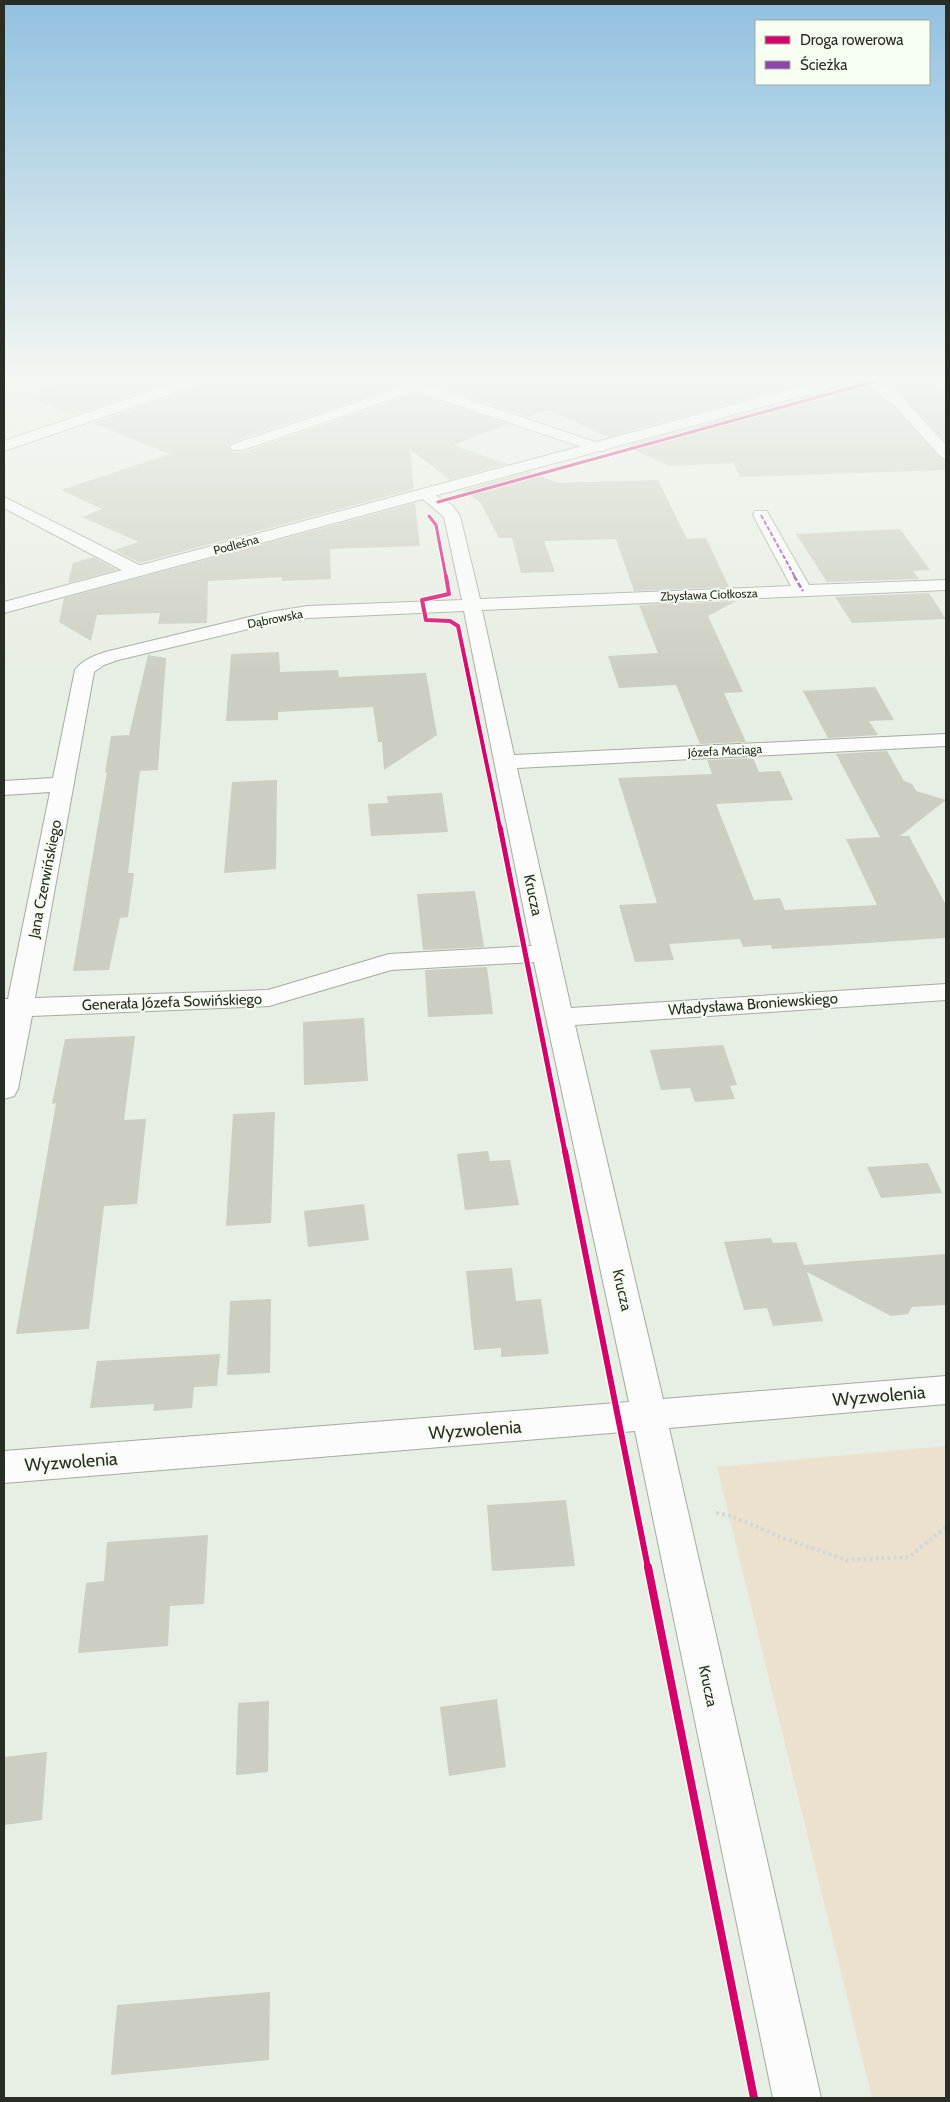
<svg xmlns="http://www.w3.org/2000/svg" width="950" height="2102" font-family="Cabin,sans-serif">
  <rect width="100%" height="100%" fill="#e7eee3"/>
  <path fill="#e0edd9" d="M4,380H174L4,438Z"/>
  <path fill="#ece1cf" d="M946,1446V2098H872L717,1467Z"/>
  <g fill="#cccec1">
    <path d="M80,380H176L74,415L28,397Z"/>
    <path d="M207,380H386L396,387L232,442L228,447L233,452H244L415,393L508,424L453,445L507,464L450,480L410,449L414,489L140,563L114,550L139,542L82,517L102,509L61,490L170,454L93,423L204,385Z"/>
    <path d="M417,380H817L608,437L549,410L527,417Z"/>
    <path d="M853,380H859L893,406L940,458L946,461V470L740,477L733,463L669,466L626,446L849,385Z"/>
    <path d="M882,380H932L946,392V442L905,398Z"/>
    <path d="M529,472L559,483L658,480L687,539L706,538L729,587L634,591L616,539L544,541L555,572L521,573L512,538H499L480,502L464,490Z"/>
    <path d="M415,503L420,546L330,549L331,579L282,581V577L208,581L207,623L158,624L160,613L97,615L91,641L59,622L64,598Z"/>
    <path d="M900,529L930,570L913,571L919,579L827,582L796,534Z"/>
    <path d="M93,557L117,570L68,583L73,563Z"/>
    <path d="M929,593L946,619L852,623L835,597Z"/>
    <path d="M736,601L708,616L743,692L724,693L746,742L700,744L676,685L619,688L608,656L658,653L639,605Z"/>
    <path d="M279,652L280,672L338,670L339,677L426,673L437,735L384,770L382,742H378L373,707L278,712V720L226,721L231,654Z"/>
    <path d="M148,655L166,658L158,770L140,771L128,873H134L128,917L120,918L109,970L73,971L107,772L105,773L111,736L129,735Z"/>
    <path d="M875,687L894,720L869,721L878,735L828,738L803,691Z"/>
    <path d="M887,751L904,781L912,784L916,791L946,800L900,836H909L946,905V938L772,949L771,945L743,947L740,939L669,944L674,960L635,962L619,905L657,903L618,778L712,774L707,760L753,758L759,772L780,771L793,800L716,804L754,900L780,898L785,910L877,905L846,839L880,837L836,754Z"/>
    <path d="M277,780L276,869L224,873L232,782Z"/>
    <path d="M442,793L448,832L371,836L368,804L388,803L387,796Z"/>
    <path d="M475,891L484,947L423,950L417,894Z"/>
    <path d="M487,967L493,1014L428,1017L425,970Z"/>
    <path d="M364,1018L368,1081L304,1085L303,1022Z"/>
    <path d="M135,1036L124,1120L146,1119L137,1204L104,1206L89,1329L16,1334L56,1103L52,1104L65,1039Z"/>
    <path d="M723,1045L737,1085L730,1086L735,1099L695,1102L690,1088L661,1090L650,1050Z"/>
    <path d="M275,1112L271,1223L226,1226L233,1114Z"/>
    <path d="M488,1151L490,1161L510,1160L519,1205L465,1210L457,1154Z"/>
    <path d="M928,1163L942,1193L881,1198L867,1167Z"/>
    <path d="M364,1204L369,1240L308,1247L304,1211Z"/>
    <path d="M771,1238L773,1243L796,1242L804,1265L946,1254V1305L912,1307L908,1314L891,1316L807,1272L823,1321L773,1326L767,1308L744,1310L724,1242Z"/>
    <path d="M512,1268L516,1301L541,1299L549,1354L501,1357V1348L474,1350L466,1271Z"/>
    <path d="M271,1299L270,1373L227,1375L230,1301Z"/>
    <path d="M220,1354L217,1386L194,1387L192,1408L153,1411L154,1404L90,1408L97,1361Z"/>
    <path d="M566,1500L575,1566L492,1571L487,1505Z"/>
    <path d="M208,1535L204,1604L170,1606L168,1646L78,1653L86,1583L104,1581L107,1542Z"/>
    <path d="M497,1699L506,1767L449,1776L440,1707Z"/>
    <path d="M269,1701L268,1772L236,1775L238,1703Z"/>
    <path d="M47,1752L42,1820L4,1825V1757Z"/>
    <path d="M270,1992L269,2060L111,2075L117,2005Z"/>
  </g>
  <g fill="none" stroke-linecap="round" stroke-linejoin="round">
    <g stroke="#a6aba2" stroke-width="2">
      <g id="street">
        <path d="M183,380H205L203,383L4,451V441Z"/>
        <path d="M388,380H410L604,445L607,448L604,451H594L415,391L243,450H233L230,447L233,444L401,387Z"/>
        <path d="M861,380H878L904,399L946,445V459L941,457L894,405Z"/>
        <path d="M426,490L452,505L460,516L480,599L791,586L753,515L755,511H767L769,515L809,585L946,580V590L482,610L514,755L946,734V746L517,768L571,1008L946,984V1000L575,1025L663,1399L946,1376V1404L669,1428L821,2098H773L635,1431L4,1483V1451L629,1402L534,962L391,970L269,1006L32,1016L18,1089L14,1096L4,1099V999H8L50,792L4,795V781L53,778L75,670C82,660 94,656 105,652L270,612L308,606L462,600L444,517L418,495ZM464,611L531,946L389,954L268,990L35,998L94,672L104,665L118,660L270,624L308,618Z"/>
        <path d="M4,497L143,567L146,571L143,575H131L4,508Z"/>
      </g>
    </g>
    <g stroke="#a6aba2" stroke-width="2">
      <path id="secondary" d="M826,380H851L849,383L4,613V602Z"/>
    </g>
    <path stroke="#d5d7d4" stroke-width="4" stroke-dasharray="3 3" stroke-linecap="butt" d="M716,1513L731,1516L778,1536L846,1560L909,1557L946,1527"/>
    <use href="#street" fill="#fbfcfb" fill-rule="evenodd"/>
    <use href="#secondary" fill="#fbfcfb" fill-rule="evenodd"/>
    <path stroke="#8e44ad" stroke-width="2" stroke-dasharray="4.5 2" stroke-linecap="butt" d="M761,515L795,577"/>
    <path stroke="#8e44ad" stroke-width="2.5" stroke-dasharray="5.5 2.5" stroke-linecap="butt" d="M794,576L803,591"/>
    <g stroke="#f6fef2" stroke-width="5">
      <g id="cycleway-far4">
        <path d="M438,502L880,380"/>
        <path d="M429,516L436,525L446,577"/>
      </g>
    </g>
    <g stroke="#f6fef2" stroke-width="6">
      <path id="cycleway-far3" d="M446,576L449,594L422,600L426,620L450,621L458,626L500,828"/>
    </g>
    <g stroke="#f6fef2" stroke-width="8">
      <path id="cycleway-far2" d="M500,827L565,1152"/>
    </g>
    <g stroke="#f6fef2" stroke-width="9">
      <path id="cycleway-far1" d="M565,1151L648,1568"/>
    </g>
    <g stroke="#f6fef2" stroke-width="11">
      <path id="cycleway" d="M648,1567L754,2098"/>
    </g>
    <use href="#cycleway-far4" stroke="#d6006c" stroke-width="3"/>
    <use href="#cycleway-far3" stroke="#d6006c" stroke-width="4"/>
    <use href="#cycleway-far2" stroke="#d6006c" stroke-width="5"/>
    <use href="#cycleway-far1" stroke="#d6006c" stroke-width="6"/>
    <use href="#cycleway" stroke="#d6006c" stroke-width="8"/>
  </g>
  <linearGradient id="sky" x2="0" y2="1"><stop stop-color="#91c1e0"/><stop offset="0.56" stop-color="#f4f7f2"/><stop offset="1" stop-color="#f4f7f2" stop-opacity="0"/></linearGradient>
  <rect width="950" height="675" fill="url(#sky)"/>
  <g text-anchor="middle" stroke-width="4" stroke-linejoin="round" paint-order="stroke">
    <g font-size="12" fill="#282d25" stroke="#f6fef2">
      <text transform="translate(236 545) rotate(-15)" y="4">Podleśna</text>
      <text transform="translate(709 595) rotate(-2)" y="4">Zbysława Ciołkosza</text>
      <text transform="translate(275 619) rotate(-11)" y="4">Dąbrowska</text>
      <text transform="translate(725 751) rotate(-3)" y="4">Józefa Maciąga</text>
    </g>
    <g font-size="15" fill="#282d25" stroke="#f6fef2">
      <text transform="translate(45 879) rotate(-79)" y="5">Jana Czerwińskiego</text>
      <text transform="translate(533 895) rotate(78)" y="5">Krucza</text>
      <text transform="translate(172 1002) rotate(-2)" y="5">Generała Józefa Sowińskiego</text>
      <text transform="translate(753 1004) rotate(-4)" y="5">Władysława Broniewskiego</text>
      <text transform="translate(622 1290) rotate(77)" y="5">Krucza</text>
      <text transform="translate(708 1686) rotate(78)" y="5">Krucza</text>
    </g>
    <g font-size="18" fill="#282d25" stroke="#f6fef2">
      <text transform="translate(879 1396) rotate(-5)" y="6">Wyzwolenia</text>
      <text transform="translate(475 1430) rotate(-4)" y="6">Wyzwolenia</text>
      <text transform="translate(71 1462) rotate(-4)" y="6">Wyzwolenia</text>
    </g>
  </g>
  <rect width="950" height="2102" fill="none" stroke="#282d25" stroke-width="10"/>
  <rect x="755" y="20" width="175" height="65" fill="#f6fef2" stroke="#a4aaa0"/>
  <rect x="765" y="36" width="25" height="8" fill="#d6006c" stroke="#a4aaa0"/>
  <text x="800" y="45" font-size="15" fill="#282d25">Droga rowerowa</text>
  <rect x="765" y="61" width="25" height="8" fill="#8e44ad" stroke="#a4aaa0"/>
  <text x="800" y="70" font-size="15" fill="#282d25">Ścieżka</text>
</svg>
